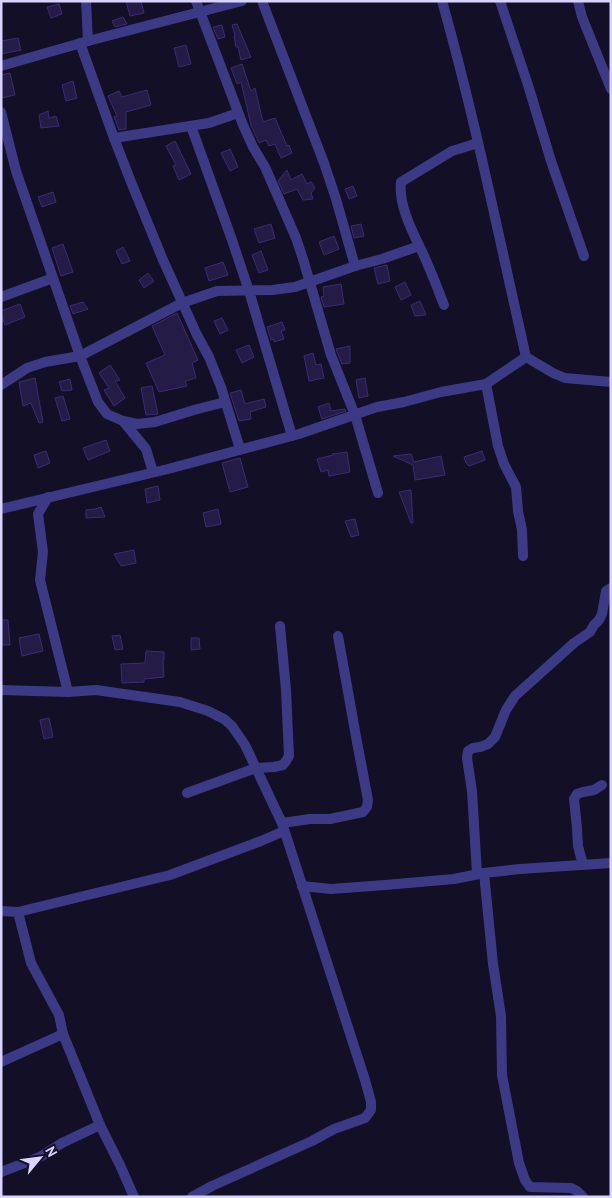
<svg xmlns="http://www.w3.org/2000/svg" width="612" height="1198" font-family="'PT Sans',sans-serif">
  <rect width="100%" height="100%" fill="#130f26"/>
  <g fill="#241b47" stroke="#3b2d73">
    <path d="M126,1H141L144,13L130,16Z"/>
    <path d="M59,4L62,14L51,18L47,7Z"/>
    <path d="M123,17L127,24L115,27L112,21Z"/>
    <path d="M237,24L251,57L241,60L238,47H236L234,36L235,35L232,25Z"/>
    <path d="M222,25L225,37L218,39L213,27Z"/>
    <path d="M18,38L21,50L1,54V41Z"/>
    <path d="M186,45L191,64L179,67L174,48Z"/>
    <path d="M242,64L251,91L255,88L263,122L275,118L287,146L289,145L292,153L281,158L275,144L269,146L266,140L259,143L251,125L241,82L237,84L231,68Z"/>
    <path d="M10,73L15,95L1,98V75Z"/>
    <path d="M73,81L77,98L66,101L62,85Z"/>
    <path d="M147,90L151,105L126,112V129L119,130L114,117L117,116L108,96L119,91L122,97Z"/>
    <path d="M48,111L49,118L56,116L59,126L41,128L39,115Z"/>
    <path d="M175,141L191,174L179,180L173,166L176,165L166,146Z"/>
    <path d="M230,149L238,167L230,171L221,153Z"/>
    <path d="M287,170L291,180L302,174L307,184L311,182L315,188L311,193L313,199L303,200L297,189L284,194L278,181Z"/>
    <path d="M353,186L357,196L349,199L345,189Z"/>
    <path d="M53,192L56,202L42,207L38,197Z"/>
    <path d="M271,224L275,238L259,243L254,229Z"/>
    <path d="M361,224L364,236L354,238L351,226Z"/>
    <path d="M334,236L339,249L324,255L319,242Z"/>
    <path d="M63,244L73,272L61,276L52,248Z"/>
    <path d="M123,247L130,261L122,264L116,251Z"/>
    <path d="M261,251L268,270L259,273L252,255Z"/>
    <path d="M223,262L228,275L209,281L205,268Z"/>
    <path d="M387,265L390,281L378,284L374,268Z"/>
    <path d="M148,273L154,281L144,288L139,280Z"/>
    <path d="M405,282L411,295L401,300L395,287Z"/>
    <path d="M341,284L344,304L324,307L321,297L324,296L323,287Z"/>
    <path d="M420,301L426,315L415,316L411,305Z"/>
    <path d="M83,302L88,309L73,314L70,306Z"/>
    <path d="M20,304L25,317L5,325L1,315V311Z"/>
    <path d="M177,313L198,360L192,363L196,378L185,381L187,386L159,392L146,363L165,355L152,326Z"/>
    <path d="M222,318L228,330L220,334L214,321Z"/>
    <path d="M282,322L285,330L281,331L284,339L274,342V339L271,340L267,327Z"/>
    <path d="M249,345L254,357L242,363L236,350Z"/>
    <path d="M350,346V363L342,364L336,349Z"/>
    <path d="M313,353L316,365L321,364L324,378L309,381L304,356Z"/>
    <path d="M110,365L120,380L115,381L125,398L114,406L104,390L109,388L99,373Z"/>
    <path d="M35,378L43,422L39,423L31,403L23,406L19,382Z"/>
    <path d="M365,378L368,396L359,398L356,380Z"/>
    <path d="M70,379L72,390L62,391L59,382Z"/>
    <path d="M152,386L158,414L146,415L141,388Z"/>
    <path d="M241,390L245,404L264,399L266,407L250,412L251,419L239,421L230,393Z"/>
    <path d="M63,396L70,419L62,421L55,398Z"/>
    <path d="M329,403L331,411L345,409L346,411L322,419L318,407Z"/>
    <path d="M106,440L110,451L88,460L83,448Z"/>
    <path d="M46,451L50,463L38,468L34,455Z"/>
    <path d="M482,451L485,460L469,466L466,463L464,457Z"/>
    <path d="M347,452L350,472L329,476L328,470L321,472L317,459L333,455L332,454Z"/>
    <path d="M411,454L414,462L441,456L445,475L415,480L413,465L393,456Z"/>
    <path d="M240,458L248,487L230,492L222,463Z"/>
    <path d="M158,486L160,500L147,503L145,489Z"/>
    <path d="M411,490L413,523H411L399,492Z"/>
    <path d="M101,507L105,517L86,518V510L95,509Z"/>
    <path d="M218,509L221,524L206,527L203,513Z"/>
    <path d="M355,519L359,535L351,537L345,521Z"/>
    <path d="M134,550L136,563L121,566L114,554Z"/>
    <path d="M1,620H8L10,645H1Z"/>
    <path d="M39,634L43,651L22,656L19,638Z"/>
    <path d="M120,635L123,649L115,650L112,636Z"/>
    <path d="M191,638H199L200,649L191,650Z"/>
    <path d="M146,651L164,652V660H163L164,677L144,679V682L122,683L121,664L145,663Z"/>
    <path d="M49,718L53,737L44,739L40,720Z"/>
  </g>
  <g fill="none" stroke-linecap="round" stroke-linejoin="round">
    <g stroke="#3d3a85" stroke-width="10">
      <path d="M86,1L88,41"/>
      <path d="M196,1L243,125L253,147L265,167L296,238L303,259L331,355L355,415L378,493"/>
      <path d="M262,1L324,163L336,199L355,266"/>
      <path d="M442,1C475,118 499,238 526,357L553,373L565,378L611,382"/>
      <path d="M500,1L528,85L551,161L584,256"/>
      <path d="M578,1L582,17L611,89"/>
      <path d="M80,43L114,138L131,182L163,260L197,335L209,357L221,387L240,449"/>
      <path d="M1,66L88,41L242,1"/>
      <path d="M1,112L16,171L80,356L98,402L107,414L123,421L137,424L155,422L194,410L225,402"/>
      <path d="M191,126L232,240L249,291L292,436"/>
      <path d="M114,138L209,123L238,113"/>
      <path d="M1,297L53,278"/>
      <path d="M444,305C438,289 432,274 425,258C415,236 398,207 401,182L452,151L478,143"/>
      <path d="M486,384L498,446L504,464L516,487L518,511L522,530L523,556"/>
      <path d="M1,385L27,368L45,362L80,356L182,303L217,291L272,290L295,287L355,266L382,259L419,246"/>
      <path d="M123,421L146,449L153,472"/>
      <path d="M48,497L38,514L43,552L40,580L68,692"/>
      <path d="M1,509L168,469L299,434L377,407L404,402L441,392L486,384L526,357"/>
      <path d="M1,690L68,692L96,690L180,702L208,711L224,719L232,726L245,745L282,823L365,1080L371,1102V1110L365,1118L334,1129L312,1141L212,1186L192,1197"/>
      <path d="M187,793L256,768L274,767L283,765L286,761L289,756L286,690L280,626"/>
      <path d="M282,823L310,819H330L363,812L367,807L368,800L357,742L338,636"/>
      <path d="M583,865L578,846L577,828L574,799L577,794L583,792L594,790L602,785"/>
      <path d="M484,873L493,964L501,1016L502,1075L519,1163L525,1180L530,1187L571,1188L577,1191L583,1197"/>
      <path d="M477,874L472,791L467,758L468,751L473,748L480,747L488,744L495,737L506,710L515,696L574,643L590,632L594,625L599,620L602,614L606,591L611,588"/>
      <path d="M302,886L331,889L385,885L454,879L484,873L520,869L611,863"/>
      <path d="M1,911L18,912L31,963L59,1015L63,1034L1,1062"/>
      <path d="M18,912L170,875L261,841L284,831"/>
      <path d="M63,1034L100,1125L120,1165L134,1197"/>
      <path d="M1,1172L40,1157L62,1143L100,1125"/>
    </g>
  </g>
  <rect width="612" height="1198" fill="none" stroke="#d9d4ff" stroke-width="5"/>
  <g transform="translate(40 1158) rotate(61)" stroke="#130f26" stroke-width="4" paint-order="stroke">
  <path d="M0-4L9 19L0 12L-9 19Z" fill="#d9d4ff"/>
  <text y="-8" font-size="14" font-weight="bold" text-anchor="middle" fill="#d9d4ff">N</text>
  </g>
</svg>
